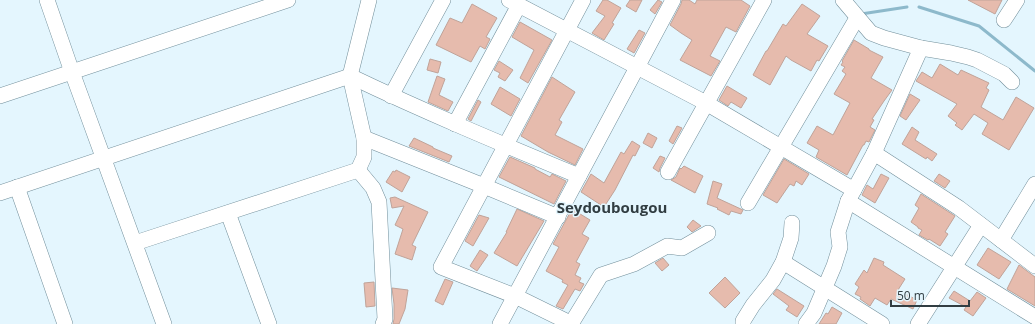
<svg xmlns="http://www.w3.org/2000/svg" width="1035" height="324" font-family="'Open Sans',sans-serif">
  <rect width="100%" height="100%" fill="#e4f6fe"/>
  <g fill="none" stroke-linecap="round" stroke-linejoin="round">
    <g stroke="#8db9cb" stroke-width="3">
      <path d="M919,7L979,26L1035,71"/>
      <path d="M861,14L907,7"/>
    </g>
  </g>
  <g fill="#e6bbad" stroke="#c0a399">
    <path d="M603,0H607L621,8L612,23L614,24L604,40L592,33L605,16L596,11Z"/>
    <path d="M630,0H642L636,12L626,6Z"/>
    <path d="M658,0L662,2L655,14L650,10Z"/>
    <path d="M682,0H689L695,4L697,0H741L750,6L736,32L726,27L710,56L720,61L711,76L680,60L692,40L681,33L670,25L681,4Z"/>
    <path d="M968,0H1002L995,14Z"/>
    <path d="M472,4L497,18L486,37L490,39L485,49L480,46L471,62L436,45L450,18L462,23Z"/>
    <path d="M802,4L820,16L807,34L828,46L819,61L817,60L811,71L791,60L786,56L770,85L753,75L766,51H767L783,24L786,26Z"/>
    <path d="M520,22L552,40L528,83L520,78L534,50L512,37Z"/>
    <path d="M639,30L645,33L634,53L627,49Z"/>
    <path d="M854,40L869,49V50L883,57L871,78L892,90L884,101L872,119L874,120L870,127L875,130L869,142L866,141L864,145H863L847,175L816,157L819,150L807,143L817,126L833,135L850,103L834,94L846,74L842,71L845,67L841,65L843,62L842,61Z"/>
    <path d="M430,59L441,62L438,73L427,70Z"/>
    <path d="M499,61L513,70L505,81L498,77L500,73L494,70Z"/>
    <path d="M940,64L958,75L961,70L989,83L986,88L989,90L981,107L1003,120L1016,97L1034,108L1009,150L982,134L988,123L974,114L962,130L955,125L957,123L948,116L957,104L916,81L922,72L932,78Z"/>
    <path d="M437,76L445,79L439,95L453,102L448,111L428,102Z"/>
    <path d="M552,77L575,92L559,120L562,122L555,135L583,149L575,165L548,152L521,136Z"/>
    <path d="M727,86L747,98L741,108L731,102L728,106L719,100Z"/>
    <path d="M500,87L520,99L511,116L491,104Z"/>
    <path d="M910,94L920,100L906,120L900,116Z"/>
    <path d="M478,100L481,102L471,121L468,119Z"/>
    <path d="M677,126L682,128L673,144L669,141Z"/>
    <path d="M912,127L919,132L915,140L937,154L932,161L927,157L926,159L902,144Z"/>
    <path d="M648,133L657,138L652,148L643,143Z"/>
    <path d="M414,138L433,147V148L452,156L449,162L409,146Z"/>
    <path d="M632,141L640,146L635,156L633,155L615,190L604,207L581,192L591,174L604,183L621,152L624,154Z"/>
    <path d="M660,156L665,158L660,168L659,172L653,168Z"/>
    <path d="M510,157L535,168V169L550,177L552,174L566,181L554,204L499,177Z"/>
    <path d="M784,159L809,174L802,185L796,181L794,186L790,184L777,203L763,195Z"/>
    <path d="M684,166L703,176L695,193L671,180L676,177L680,168L681,169Z"/>
    <path d="M396,170L410,177L402,192L386,182L393,171L395,172Z"/>
    <path d="M881,174L889,178L875,203L862,195L867,185L873,189Z"/>
    <path d="M939,174L950,181L945,188L934,181Z"/>
    <path d="M713,181L722,184L717,198L743,210L741,214L731,211L729,215L717,209L718,208L707,204Z"/>
    <path d="M921,194L955,216L945,232L948,234L940,246L929,239L928,240L919,235L922,230L918,228V227L911,222L919,208L915,205Z"/>
    <path d="M395,197L428,212L412,245L416,247L412,260L395,254L403,229L395,225L404,206L392,208L390,198Z"/>
    <path d="M517,209L544,221L517,266L494,253L507,232H506Z"/>
    <path d="M572,209L590,220L582,234L589,238L576,262L580,264L575,275L581,278L579,282L584,284L580,291L575,289L563,309L556,306L568,285L562,282L563,280L546,271L559,247L553,244Z"/>
    <path d="M479,215L489,218L473,246L465,241Z"/>
    <path d="M693,220L701,226L692,232L687,227Z"/>
    <path d="M988,248L1011,262L999,279L977,265Z"/>
    <path d="M480,250L488,255L477,271L470,266Z"/>
    <path d="M663,258L669,265L662,271L655,263Z"/>
    <path d="M874,258L884,262L883,265L905,279L898,290L917,300L913,309L891,299L887,305L875,298L870,306L860,299L861,297L855,294L859,287L855,284L864,270L867,273Z"/>
    <path d="M1019,265L1035,277V306L1007,289Z"/>
    <path d="M725,277L740,293L725,308L709,293Z"/>
    <path d="M445,279L453,282L443,305L435,301Z"/>
    <path d="M374,282L375,306L366,307L364,283Z"/>
    <path d="M392,288L408,290L405,309L399,324H393L394,319V304Z"/>
    <path d="M777,289L804,306L797,317L786,310L789,306L773,294Z"/>
    <path d="M954,291L970,301L977,292L986,298L973,316L964,310L966,307L949,298Z"/>
    <path d="M832,307L842,313L836,324H819L826,313L828,314Z"/>
  </g>
  <g fill="none" stroke-linecap="round" stroke-linejoin="round">
    <g stroke="#728f9b" stroke-width="16">
      <g id="minor">
        <path d="M47,0L72,72L164,324"/>
        <path d="M509,0L706,103L854,190"/>
        <path d="M843,0L871,33L884,38L921,48L951,53L968,57L977,60L1004,74L1012,82"/>
        <path d="M1004,20L1017,0"/>
        <path d="M0,96L288,0"/>
        <path d="M391,96L443,0"/>
        <path d="M455,124L519,5"/>
        <path d="M364,138L484,186L558,217"/>
        <path d="M874,153L959,208L1035,266"/>
        <path d="M358,170L373,188L379,202L385,319L383,324"/>
        <path d="M668,172L764,0"/>
        <path d="M17,187L65,324"/>
        <path d="M0,193L350,76C425,112 502,144 579,176"/>
        <path d="M848,201L1035,317"/>
        <path d="M748,203L857,18"/>
        <path d="M228,213L269,324"/>
        <path d="M1001,240L1035,184"/>
        <path d="M135,243L358,170L364,157V138L350,76L369,0"/>
        <path d="M783,262L882,324"/>
        <path d="M500,324L673,0"/>
        <path d="M571,324L601,275L634,264L667,246L682,248L708,233"/>
        <path d="M572,324L515,296L441,267L583,0"/>
        <path d="M743,324V321L753,305L773,280L783,262L791,238L792,223"/>
        <path d="M806,324L814,313L834,266L840,247L838,232L848,201L874,153L921,48"/>
        <path d="M918,324L981,225"/>
      </g>
    </g>
    <use href="#minor" stroke="#fff" stroke-width="15"/>
  </g>
  <g text-anchor="middle" stroke-width="3" stroke-linejoin="round" paint-order="stroke">
    <g font-size="15" font-weight="bold" fill="#313d42" stroke="#e4f6fe">
      <text x="612" y="213">Seydoubougou</text>
    </g>
  </g>
  <path d="M891 300v6h78v-6" fill="none" stroke="#313d42" stroke-width="2"/>
  <text x="897" y="300" font-size="12" fill="#313d42" stroke="#e4f6fe" stroke-width="3" paint-order="stroke">50 m</text>
</svg>
